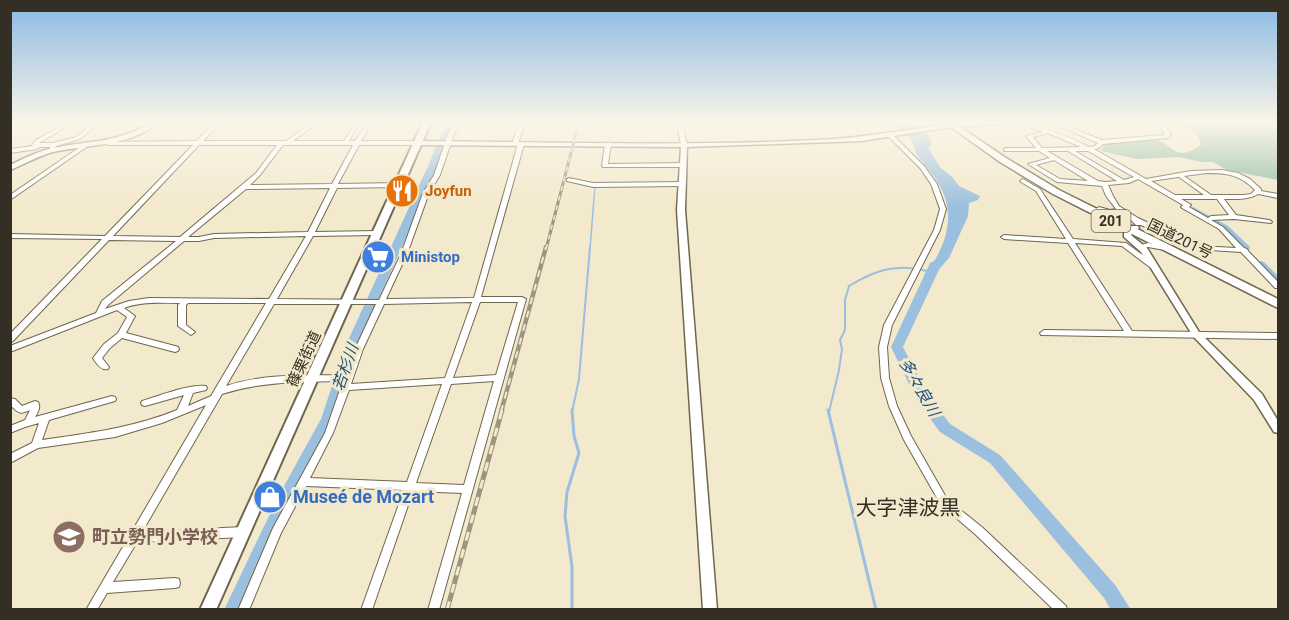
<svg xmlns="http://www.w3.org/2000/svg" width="1289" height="620" font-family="Roboto,'Noto Sans JP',sans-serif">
  <rect width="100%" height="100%" fill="#f3e9cd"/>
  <path fill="#93bda3" d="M1178,122H1278V180L1227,170L1213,162H1202L1179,157L1137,159L1101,151L1105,144C1122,143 1137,140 1154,140C1171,140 1174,165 1201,145L1198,136L1193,131Z"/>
  <path fill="#9bbfde" d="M879,122C897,122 919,118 929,137C931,139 931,143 932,145L928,148L940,167L953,178L959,186L980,196L978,200L969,203L968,216L949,258L932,277L924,275C945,250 957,217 940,186C934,175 925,166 918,156C915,152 915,147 913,143C906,130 891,125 879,122Z"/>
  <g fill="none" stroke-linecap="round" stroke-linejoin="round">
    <g stroke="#9bbfde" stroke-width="1.5">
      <path d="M141,128L150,122"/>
      <path d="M10,165L50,147L73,145"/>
      <path d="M590,249L595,186"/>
    </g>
    <g stroke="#9bbfde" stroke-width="2">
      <path d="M572,412L579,379L590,247"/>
      <path d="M829,412L839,370L842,349L840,340L845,330V300L849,286C875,270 897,263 927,271"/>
    </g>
    <g stroke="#9bbfde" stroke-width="3">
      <path d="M828,410L876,610"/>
      <path d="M572,610V567L565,516L567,492L579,453L574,436L572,410"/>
    </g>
    <g fill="#9bbfde" fill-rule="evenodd">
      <path d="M449,122H457L449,134L439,164L357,347L335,419L291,504L242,610H224L279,495L321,419L345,347L429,164L441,134Z"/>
      <path d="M1193,207L1228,226L1249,246L1250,248L1249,250H1241L1220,230L1189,212L1188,210Z"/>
      <path d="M936,260L942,263L903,347L928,395L950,424L1000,455L1116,586L1131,610H1111L1104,598L990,463L940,432L918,402L891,347L930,263Z"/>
      <path d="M1260,261L1264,262L1278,276V286L1274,285L1256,266L1254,264Z"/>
    </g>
    <g stroke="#6e664d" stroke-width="2">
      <g id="minor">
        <path d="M53,122H58L64,128L39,143H53L76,137L94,122H100L80,139L56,146L54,151H50V147H40L37,149L10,153V149L33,146L32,145L36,140L58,128Z"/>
        <path d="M216,122H221L203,141H286L313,122H319L293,141H344L356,122H360L349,141H355L368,122H372L361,141H417L420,143L417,145H359L338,184L398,183L401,185L398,187L337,188L315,232L377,231L380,233L377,235L313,236L277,299L379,300L401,254L423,193L434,175L448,134L456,122H461L454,134L440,175L429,193L407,254L386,299L474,298L518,144L521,142L524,144L481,297H522L526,299L439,610H428L462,493L413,491L372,610H361L404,490L306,486L281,533L249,610H238L273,528L325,433L343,381C302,382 262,381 222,394L142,532L243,527L247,529L248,532L247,535L243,537L137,542L113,582L175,578L179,579L180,583L179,587L175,588L107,593L97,610H86L206,405L162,423L115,437L38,448L10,463V454L32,443L39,423L25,427L10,433V426L25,420L30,410C19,415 19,413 10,405V398L15,399L22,406L35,401L38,402C41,407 38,412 35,417L112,396L115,397L116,399L115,401L49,420L42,440C89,433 133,428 177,410L184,395L145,406L142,405L141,403L142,401C159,396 189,384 206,386L207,388L206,390L193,393L188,406L211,396L266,303H188L186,305V325L195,332L191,335L178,326V305L180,303C161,303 142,301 124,308L135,316L126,333L175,346L178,347L179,349L178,351L175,352L122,338L110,348L102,358L109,367L108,369C101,371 96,363 93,358L104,344L118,333L127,317L117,310L10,352V346L96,313L102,301L176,241L109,240L13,341L10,342V334L102,239L10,238V234L105,236L193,145H108L106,144V142L196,141ZM199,145H277L256,173L180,237L113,236ZM283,145H353L332,184L250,185L260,175ZM330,188L308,232L214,234L199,237H188L246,189ZM306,236L269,299L149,298L129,301L105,309L108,305L184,241H199L214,238ZM472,302L445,378L351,384L363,349L384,304ZM480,302H518L496,375L453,378ZM274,304H376L355,349L346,375C306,376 265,373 226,386ZM494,381L464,485L416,483L451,384ZM442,384L407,482L310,478L333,433L349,390Z"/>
        <path d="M519,122H525L518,144L515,146L512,144Z"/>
        <path d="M677,122H682L687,145L686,146H682L681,145Z"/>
        <path d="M1001,122C1032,122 1061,133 1089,147L1095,146L1098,143L1050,122H1056L1102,140L1164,135H1165L1158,122H1163L1171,135L1168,138L1103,144L1099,148L1094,149L1146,179L1191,171L1222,170L1238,173L1250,179L1261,189V191L1278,194V198L1258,194C1248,200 1235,199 1224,199L1236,215L1269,220L1271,221L1272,222L1271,223L1234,219L1211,220L1223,227L1244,248L1247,249L1248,251L1278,282V288H1275L1241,252L1194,249L1141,225H1136L1131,220L1120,213L1110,214L1097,210L1096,209L1099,207L1110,210L1116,209L1106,196L1102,186L1057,182L1028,164L1050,158L1039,151H1004V149L1006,148H1036L1026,136L1044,132L1025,126L1003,124ZM1048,133L1081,147L1042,148L1033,137ZM1047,151H1068L1117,181L1105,182L1098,181ZM1075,151H1088L1134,177L1124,180ZM1054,160L1088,181L1060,179L1036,165ZM1207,173C1228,173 1240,175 1255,190L1251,194L1244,195H1211L1184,176ZM1178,177H1179L1204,195H1175L1151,181ZM1138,179L1183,205L1181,207L1182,208L1219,229L1236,248L1197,246L1138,218L1119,206L1113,196L1108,185L1129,183ZM1181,199H1217L1229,215L1211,216L1208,218L1189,207L1191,205L1190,204Z"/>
        <path d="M889,132L891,133L924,166L937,184L946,209L940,230L892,325L887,347L889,378L897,406L911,436L947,499L983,528L1066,606L1067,610H1054L975,534L941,505L904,440L889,406L881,378L879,347L884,325L934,230L940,209L931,184L920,168L886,134Z"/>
        <path d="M608,142L611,144L608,164L684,163L687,165L684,167H603L602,166L605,144Z"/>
        <path d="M83,145L86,147L85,148L10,200V195Z"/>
        <path d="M569,178L593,183L681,182L684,184L681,186L593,187L567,181V179Z"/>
        <path d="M1023,179L1040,189L1073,239L1126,243L1155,264L1156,266L1155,268H1151L1122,246L1075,243L1132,331L1278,333V339L1041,335L1040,333L1044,330L1124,331L1068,243L1004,239L1001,237L1004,235L1066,239L1036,191L1021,182L1020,181Z"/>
        <path d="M1148,243L1165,246L1168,248L1165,250L1148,247L1140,249L1137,247L1138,246Z"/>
      </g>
    </g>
    <g stroke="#6e664d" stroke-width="3">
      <g id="tertiary">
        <path d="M152,122H159C130,147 89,144 53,152C38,156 25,164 10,170V165C23,159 36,152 49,149C87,140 118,144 152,122Z"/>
        <path d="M978,122H1006L1003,124L951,127L861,141L687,147L685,210L717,610H703L677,210L681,147L417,145L414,143L417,141C556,142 696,147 834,139C883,136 930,124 978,122Z"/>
        <path d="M1132,226H1138L1139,228L1131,234L1132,236L1147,248L1199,332L1262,394L1278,421V433L1274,432L1254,400L1193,336L1141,252L1124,237V231Z"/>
      </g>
    </g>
    <g stroke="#6e664d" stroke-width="4">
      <path id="secondary" d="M423,122H431L216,610H200Z"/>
    </g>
    <g stroke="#6e664d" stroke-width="3">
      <path id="trunk" d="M944,122H953L1006,158L1059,190L1278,299V308L1053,194L1000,162Z"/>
    </g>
    <use href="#minor" fill="#fff" fill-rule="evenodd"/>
    <use href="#tertiary" fill="#fff" fill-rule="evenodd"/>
    <use href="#secondary" fill="#fff" fill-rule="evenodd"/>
    <use href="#trunk" fill="#fff" fill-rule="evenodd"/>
    <g stroke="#9c9580" stroke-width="3">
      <path id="rail-far2" d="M546,249L579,122"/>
    </g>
    <g stroke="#9c9580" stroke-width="4.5">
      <path id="rail-far1" d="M501,412L546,247"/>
    </g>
    <g stroke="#9c9580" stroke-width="5">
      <path id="rail" d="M447,610L502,410"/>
    </g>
    <use href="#rail-far2" stroke="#f3e9cd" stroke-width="1.5" stroke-dasharray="5" stroke-linecap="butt"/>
    <use href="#rail-far1" stroke="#f3e9cd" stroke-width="2" stroke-dasharray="7" stroke-linecap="butt"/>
    <use href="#rail" stroke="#f3e9cd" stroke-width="3" stroke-dasharray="9" stroke-linecap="butt"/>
  </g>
  <linearGradient id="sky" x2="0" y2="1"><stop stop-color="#89b8e4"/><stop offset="0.59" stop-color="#faf5e8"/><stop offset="1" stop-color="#faf5e8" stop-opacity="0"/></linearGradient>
  <rect width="1289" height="208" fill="url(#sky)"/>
  <defs>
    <g id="restaurant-disc" transform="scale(1.725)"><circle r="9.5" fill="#e8710a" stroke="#f3e9cd"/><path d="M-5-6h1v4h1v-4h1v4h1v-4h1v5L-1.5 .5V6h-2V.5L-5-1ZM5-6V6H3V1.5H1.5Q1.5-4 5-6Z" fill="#fff"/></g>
    <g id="supermarket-disc" transform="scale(1.725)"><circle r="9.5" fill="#3f7fe0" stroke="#f3e9cd"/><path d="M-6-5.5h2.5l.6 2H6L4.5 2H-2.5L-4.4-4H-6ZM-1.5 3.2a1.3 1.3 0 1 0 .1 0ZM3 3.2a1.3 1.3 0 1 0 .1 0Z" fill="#fff"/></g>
    <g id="shop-disc" transform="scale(1.725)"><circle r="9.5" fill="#3f7fe0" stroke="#f3e9cd"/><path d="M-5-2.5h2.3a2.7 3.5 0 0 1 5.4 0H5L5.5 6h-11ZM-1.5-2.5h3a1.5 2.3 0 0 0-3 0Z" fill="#fff"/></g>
    <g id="school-disc" transform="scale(1.725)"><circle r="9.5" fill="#8d6e63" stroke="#f3e9cd"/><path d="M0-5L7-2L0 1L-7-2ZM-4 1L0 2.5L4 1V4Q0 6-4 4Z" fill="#fff"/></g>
  </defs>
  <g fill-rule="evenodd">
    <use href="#restaurant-disc" x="402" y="191"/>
    <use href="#supermarket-disc" x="378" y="257"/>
    <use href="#shop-disc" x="270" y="497"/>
    <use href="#school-disc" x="69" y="537"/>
  </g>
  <g text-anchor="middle" stroke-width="6" stroke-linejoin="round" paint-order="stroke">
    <rect fill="#f3e9cd" stroke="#6d6757" stroke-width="1.5" x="1091.5" y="210" width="39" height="22" rx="4.5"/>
    <g font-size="14" font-weight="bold" fill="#332f24">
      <text x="1111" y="226">201</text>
    </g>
    <g font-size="15" font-weight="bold" fill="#c56008" stroke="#f3e9cd" text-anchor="start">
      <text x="425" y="196">Joyfun</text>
    </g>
    <g font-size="15" fill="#332f24" stroke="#f3e9cd">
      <text transform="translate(1180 239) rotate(26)" y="5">国道201号</text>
      <text transform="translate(304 359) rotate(-65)" y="5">篠栗街道</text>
    </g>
    <g font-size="15" font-weight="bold" fill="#366cbe" stroke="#f3e9cd" text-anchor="start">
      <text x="401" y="262">Ministop</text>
    </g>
    <g font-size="16" font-style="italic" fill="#1b527b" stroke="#f3e9cd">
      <text transform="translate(345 367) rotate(-71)" y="6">若杉川</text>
      <text transform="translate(920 387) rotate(60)" y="6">多々良川</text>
    </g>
    <g font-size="18" font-weight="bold" fill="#366cbe" stroke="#f3e9cd" text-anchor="start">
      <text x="293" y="503">Museé de Mozart</text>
    </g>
    <g font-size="18" font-weight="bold" fill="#785e54" stroke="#f3e9cd" text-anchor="start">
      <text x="92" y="543">町立勢門小学校</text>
    </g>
    <g font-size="21" fill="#332f24" stroke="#f3e9cd">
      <text x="908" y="515">大字津波黒</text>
    </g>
  </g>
  <rect width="1289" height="620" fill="none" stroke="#332f24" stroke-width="24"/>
</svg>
